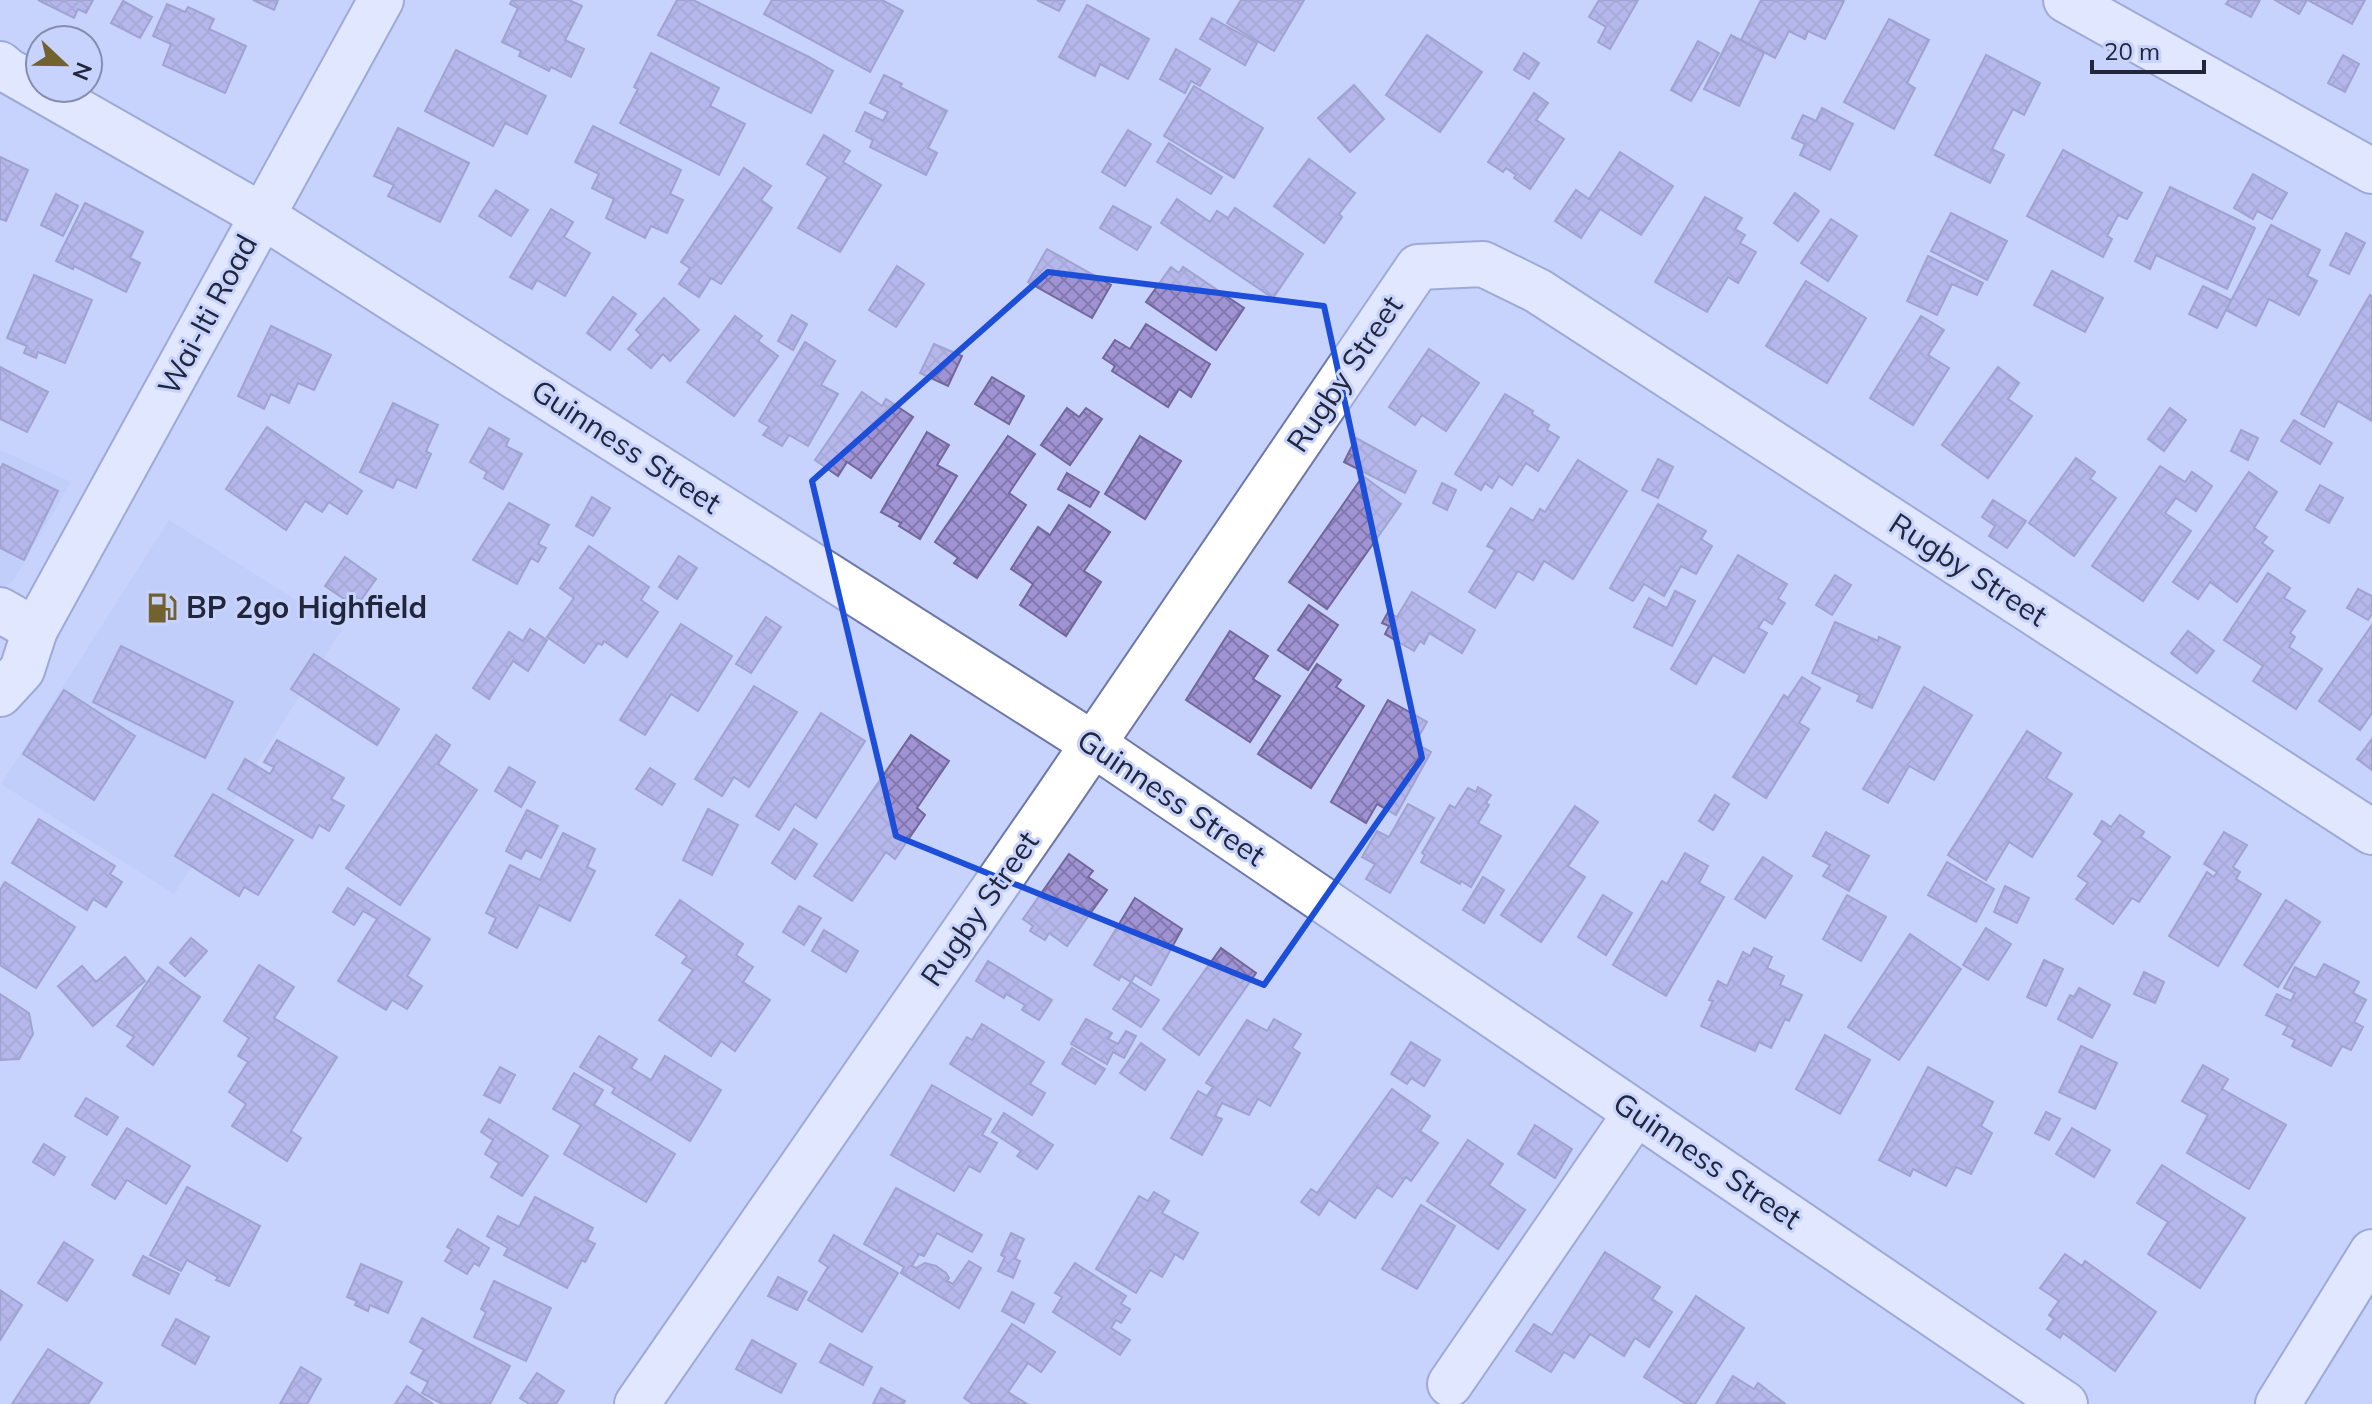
<svg xmlns="http://www.w3.org/2000/svg" width="2372" height="1404" font-family="Mulish,sans-serif">
  <defs>
    <pattern id="building-cross-hatch" width="8" height="8" patternUnits="userSpaceOnUse" patternTransform="scale(2)"><rect width="8" height="8" fill="#a093d4"/><path d="M0 0l8 8M0 8l8-8" fill="none" stroke="#8278ad"/></pattern>
  </defs>
  <rect width="100%" height="100%" fill="#c7d3fd"/>
  <g fill="#bac7f7">
    <path d="M0,450L71,482L13,581L0,591Z"/>
    <path d="M169,520L342,629L174,894L1,784Z"/>
  </g>
  <g fill="url(#building-cross-hatch)" stroke="#716798" stroke-width="2">
    <path d="M38,0H93L86,13L78,9L74,18Z"/>
    <path d="M253,0H278L274,10Z"/>
    <path d="M512,0H569L582,6L565,40L584,49L571,77L551,67L549,71L519,56L521,51L502,42L518,8L510,4Z"/>
    <path d="M677,0H693L809,57L833,71L811,113L658,35Z"/>
    <path d="M772,0H882L903,11L870,72L764,14Z"/>
    <path d="M1037,0H1065L1059,11Z"/>
    <path d="M1241,0H1304L1274,51L1227,23Z"/>
    <path d="M1599,0H1638L1610,49L1598,42L1606,27L1589,17Z"/>
    <path d="M1761,0H1842L1844,1L1825,39L1808,31L1805,39L1789,31L1775,58L1741,40Z"/>
    <path d="M2229,0H2260L2251,17L2226,4Z"/>
    <path d="M2275,0H2307L2299,14Z"/>
    <path d="M2308,0H2365L2352,24Z"/>
    <path d="M123,1L152,17L140,38L111,23Z"/>
    <path d="M167,4L185,12L188,7L214,19L209,29L246,46L225,93L163,65L171,44L153,36Z"/>
    <path d="M1087,5L1149,39L1128,79L1100,64L1095,76L1059,57Z"/>
    <path d="M1212,18L1257,43L1245,65L1200,39Z"/>
    <path d="M1889,19L1929,40L1907,83L1915,88L1894,129L1844,102Z"/>
    <path d="M1427,35L1482,72L1440,132L1386,95Z"/>
    <path d="M1731,35L1764,53L1739,106L1704,89Z"/>
    <path d="M1698,41L1719,53L1691,101L1671,90Z"/>
    <path d="M1176,49L1210,69L1200,86L1191,81L1185,93L1160,79Z"/>
    <path d="M456,50L546,96L527,134L505,123L493,146L425,111Z"/>
    <path d="M651,53L719,88L710,106L745,124L719,175L620,123L638,89L634,87Z"/>
    <path d="M1524,53L1539,63L1529,79L1514,70Z"/>
    <path d="M1986,55L2040,83L2024,115L2013,109L1992,149L2004,155L1990,183L1935,155Z"/>
    <path d="M2343,55L2359,64L2345,92L2328,83Z"/>
    <path d="M884,75L902,84L900,87L947,111L928,148L937,153L926,175L870,147L873,140L856,131L865,112L883,121L888,112L870,103Z"/>
    <path d="M1354,85L1384,119L1350,152L1318,118Z"/>
    <path d="M1194,86L1263,128L1234,178L1164,136Z"/>
    <path d="M1534,93L1548,103L1536,120L1564,139L1530,189L1514,178L1516,175L1506,168L1503,172L1488,162Z"/>
    <path d="M1822,108L1853,124L1830,170L1800,155L1805,144L1792,138L1803,115L1816,121Z"/>
    <path d="M593,126L681,170L670,194L683,200L667,233L651,226L645,238L606,218L614,199L592,188L599,174L575,162Z"/>
    <path d="M398,128L469,163L440,222L388,196L394,185L374,176Z"/>
    <path d="M1128,130L1151,144L1125,186L1102,172Z"/>
    <path d="M824,135L850,151L843,162L881,185L840,252L798,228L828,177L807,164Z"/>
    <path d="M1169,143L1222,177L1211,194L1157,162Z"/>
    <path d="M2063,150L2142,193L2127,219L2118,215L2107,236L2112,239L2103,257L2027,216Z"/>
    <path d="M1620,152L1673,186L1641,235L1600,209L1581,238L1555,221L1576,190L1589,199Z"/>
    <path d="M0,157L28,170L6,221L0,219Z"/>
    <path d="M1309,159L1355,193L1339,214L1342,217L1324,243L1274,206Z"/>
    <path d="M744,168L771,186L761,200L772,208L721,284L711,278L699,297L679,284L690,268L681,262Z"/>
    <path d="M2253,174L2287,193L2272,219L2257,211L2253,219L2234,208Z"/>
    <path d="M2170,187L2255,228L2227,289L2156,255L2150,269L2135,261Z"/>
    <path d="M496,190L528,210L511,236L479,216Z"/>
    <path d="M1795,193L1819,211L1798,241L1774,223Z"/>
    <path d="M56,194L78,206L63,236L41,225Z"/>
    <path d="M1705,197L1742,218L1735,229L1745,235L1740,243L1756,252L1738,283L1728,277L1707,312L1655,282Z"/>
    <path d="M1177,199L1210,222L1217,211L1228,218L1235,208L1303,254L1273,298L1161,223Z"/>
    <path d="M85,203L143,232L130,258L140,263L126,292L74,266L73,269L56,261Z"/>
    <path d="M1113,206L1151,227L1137,250L1100,228Z"/>
    <path d="M551,209L573,222L564,237L590,253L565,296L537,280L532,289L510,277Z"/>
    <path d="M1951,213L2007,241L1987,280L1931,251Z"/>
    <path d="M1831,219L1857,236L1828,281L1801,263Z"/>
    <path d="M2271,225L2320,250L2307,276L2317,281L2299,315L2269,299L2256,326L2226,310Z"/>
    <path d="M2346,233L2365,243L2349,274L2330,265Z"/>
    <path d="M1047,249L1111,285L1092,318L1028,282Z"/>
    <path d="M1928,256L1983,283L1977,295L1952,284L1937,315L1907,301Z"/>
    <path d="M897,266L924,284L896,327L869,310Z"/>
    <path d="M1171,267L1179,273L1183,267L1244,308L1216,350L1146,302Z"/>
    <path d="M2052,271L2103,298L2085,332L2034,305Z"/>
    <path d="M34,275L92,300L65,363L38,352L36,358L24,353L27,346L7,338Z"/>
    <path d="M1806,281L1866,318L1827,383L1766,346Z"/>
    <path d="M2203,286L2231,300L2217,328L2189,314Z"/>
    <path d="M2370,295L2372,297V421L2338,401L2324,427L2301,414Z"/>
    <path d="M613,297L636,314L610,350L587,333Z"/>
    <path d="M664,298L699,330L670,361L663,354L651,368L628,349L641,335L636,330Z"/>
    <path d="M792,315L807,324L793,350L778,341Z"/>
    <path d="M735,316L762,336L758,341L778,356L734,416L687,382Z"/>
    <path d="M1921,316L1944,330L1928,355L1949,368L1913,425L1870,398Z"/>
    <path d="M1146,324L1210,364L1191,397L1179,389L1168,407L1112,371L1115,366L1103,358L1115,340L1130,349Z"/>
    <path d="M271,326L331,355L314,390L298,383L289,403L271,394L264,409L238,396Z"/>
    <path d="M805,342L835,361L821,385L838,394L808,446L789,435L782,446L763,435L769,427L759,421Z"/>
    <path d="M934,344L962,356L948,386L920,373Z"/>
    <path d="M1429,349L1479,383L1446,431L1422,415L1415,425L1389,407Z"/>
    <path d="M0,367L48,392L27,432L0,419Z"/>
    <path d="M1998,367L2019,383L2008,399L2032,416L1988,478L1942,445Z"/>
    <path d="M992,377L1024,396L1009,424L975,404Z"/>
    <path d="M862,392L882,406L886,399L913,417L871,478L847,462L838,476L815,460Z"/>
    <path d="M1505,394L1533,411L1532,414L1549,425L1547,430L1559,437L1538,471L1526,463L1512,485L1499,476L1492,488L1485,483L1481,490L1455,474Z"/>
    <path d="M393,403L438,425L426,451L431,454L416,488L397,479L393,488L360,472Z"/>
    <path d="M1067,408L1079,417L1086,408L1102,419L1070,465L1041,445Z"/>
    <path d="M2170,408L2186,420L2164,451L2148,439Z"/>
    <path d="M2294,420L2332,443L2320,464L2281,441Z"/>
    <path d="M267,427L362,491L347,514L329,502L322,512L305,501L286,530L226,489Z"/>
    <path d="M489,428L509,439L506,446L522,454L503,489L484,478L487,472L470,462Z"/>
    <path d="M2241,430L2258,438L2248,460L2231,451Z"/>
    <path d="M927,432L949,445L937,465L957,476L920,539L899,526L901,523L881,512Z"/>
    <path d="M1008,436L1035,454L1009,493L1026,505L977,578L954,563L958,558L935,542Z"/>
    <path d="M1140,436L1181,461L1145,519L1105,494Z"/>
    <path d="M1356,438L1416,471L1405,493L1344,462Z"/>
    <path d="M2076,458L2095,472L2090,479L2116,498L2074,556L2029,523Z"/>
    <path d="M1658,459L1673,467L1658,498L1642,490Z"/>
    <path d="M1578,460L1627,491L1573,579L1544,561L1533,580L1518,571L1495,608L1469,592L1495,550L1487,546L1511,508L1533,521L1540,509L1545,512Z"/>
    <path d="M3,464L58,491L24,560L0,548V469Z"/>
    <path d="M2160,466L2185,482L2192,472L2212,486L2196,511L2176,498L2165,513L2191,531L2143,601L2092,566Z"/>
    <path d="M2249,472L2277,492L2254,528L2267,537L2262,543L2273,551L2237,602L2210,582L2198,599L2173,582Z"/>
    <path d="M1067,473L1099,492L1090,507L1058,489Z"/>
    <path d="M1363,476L1401,504L1327,609L1289,582Z"/>
    <path d="M1442,483L1456,490L1447,510L1433,503Z"/>
    <path d="M2320,485L2343,498L2329,523L2306,510Z"/>
    <path d="M592,497L610,508L593,536L576,526Z"/>
    <path d="M1993,500L2026,521L2007,548L1989,536L1995,526L1982,517Z"/>
    <path d="M509,503L549,525L538,544L546,548L538,562L531,558L517,584L473,560Z"/>
    <path d="M1658,504L1706,531L1701,539L1712,546L1696,574L1681,566L1664,596L1644,584L1633,601L1610,588Z"/>
    <path d="M1069,505L1110,532L1084,571L1101,582L1066,636L1020,605L1033,584L1011,569L1038,527L1050,535Z"/>
    <path d="M589,546L649,587L641,600L658,612L627,657L604,641L602,645L598,643L584,663L547,637L574,598L560,588Z"/>
    <path d="M1738,555L1787,584L1778,599L1785,603L1772,624L1764,619L1758,628L1767,633L1744,673L1713,655L1696,684L1671,669Z"/>
    <path d="M679,556L697,568L677,599L659,587Z"/>
    <path d="M345,557L376,579L356,607L325,586Z"/>
    <path d="M2268,573L2290,588L2284,598L2305,611L2290,633L2295,637L2289,647L2322,669L2296,709L2253,681L2263,666L2224,640Z"/>
    <path d="M1835,575L1851,585L1832,615L1816,605Z"/>
    <path d="M2358,589L2372,596V614L2368,620L2347,608Z"/>
    <path d="M1675,591L1695,601L1672,646L1634,627L1649,598L1667,608Z"/>
    <path d="M1412,592L1475,630L1462,653L1429,633L1424,644L1420,641L1414,651L1385,634L1389,626L1382,623L1388,612L1397,617Z"/>
    <path d="M1309,605L1338,625L1308,670L1278,650Z"/>
    <path d="M766,617L781,627L751,673L736,664Z"/>
    <path d="M1835,622L1878,641L1879,637L1900,647L1872,708L1857,701L1860,695L1812,673Z"/>
    <path d="M681,624L732,656L698,711L671,694L645,735L620,720Z"/>
    <path d="M2372,625V713L2360,730L2319,701Z"/>
    <path d="M530,629L547,640L528,671L513,661L489,699L473,688L509,632L523,641Z"/>
    <path d="M1230,631L1268,656L1253,679L1280,696L1250,742L1186,700Z"/>
    <path d="M2188,631L2214,651L2197,673L2171,653Z"/>
    <path d="M121,646L233,702L205,758L93,702Z"/>
    <path d="M314,654L399,709L377,745L291,689Z"/>
    <path d="M1317,664L1341,680L1336,687L1364,706L1311,788L1258,754Z"/>
    <path d="M1802,677L1820,688L1799,723L1809,729L1766,798L1733,777L1784,695L1788,698Z"/>
    <path d="M754,686L797,712L749,787L734,777L722,796L695,779Z"/>
    <path d="M1924,687L1972,715L1934,780L1909,766L1888,803L1863,789Z"/>
    <path d="M64,690L135,736L94,800L23,754Z"/>
    <path d="M1388,700L1427,722L1415,743L1431,752L1396,815L1377,804L1366,823L1331,802Z"/>
    <path d="M821,713L865,741L816,818L795,804L779,830L756,816Z"/>
    <path d="M2027,731L2061,753L2046,778L2072,794L2032,857L2009,842L1986,880L1948,855Z"/>
    <path d="M436,735L450,745L438,764L477,790L400,905L346,868Z"/>
    <path d="M911,735L949,761L917,808L925,815L895,859L886,852L852,901L814,876Z"/>
    <path d="M2372,739V770L2357,759Z"/>
    <path d="M277,740L344,778L331,799L344,806L329,831L319,825L312,838L228,789L245,759L270,774L274,767L264,762Z"/>
    <path d="M509,767L535,782L521,807L495,791Z"/>
    <path d="M650,768L675,784L662,805L636,789Z"/>
    <path d="M1478,787L1491,795L1486,803L1489,805L1478,823L1501,836L1471,887L1461,881L1460,884L1421,862L1425,855L1422,853L1450,805L1455,808L1468,788L1476,792Z"/>
    <path d="M213,794L293,840L258,895L244,887L239,896L175,856Z"/>
    <path d="M1715,795L1729,804L1713,830L1699,821Z"/>
    <path d="M1408,804L1434,818L1390,893L1366,879L1375,864L1362,857L1377,831L1389,837Z"/>
    <path d="M1575,806L1598,822L1568,866L1585,877L1541,942L1501,915Z"/>
    <path d="M708,809L738,825L712,875L683,860Z"/>
    <path d="M527,810L558,826L541,858L526,850L521,859L506,851Z"/>
    <path d="M2120,815L2144,832L2141,837L2170,857L2139,902L2132,898L2113,924L2076,899L2088,883L2078,876L2103,841L2094,834L2102,821L2111,827Z"/>
    <path d="M39,819L115,866L110,874L122,882L106,907L93,899L87,910L12,863Z"/>
    <path d="M794,829L817,844L795,879L772,863Z"/>
    <path d="M1826,832L1869,856L1849,891L1823,876L1830,865L1813,856Z"/>
    <path d="M2224,832L2247,845L2233,867L2240,872L2236,879L2261,894L2218,966L2169,936L2207,872L2214,877L2217,872L2204,864Z"/>
    <path d="M563,833L595,849L587,867L595,871L570,921L539,905L517,948L489,933L496,918L486,913L510,865L540,880Z"/>
    <path d="M1685,853L1708,866L1699,883L1724,897L1666,996L1613,965L1662,881L1667,884Z"/>
    <path d="M1069,854L1093,871L1088,877L1107,890L1067,946L1049,933L1045,940L1030,931L1033,926L1023,919Z"/>
    <path d="M1763,857L1792,876L1765,918L1735,899Z"/>
    <path d="M1947,862L1994,889L1976,922L1928,895Z"/>
    <path d="M1483,877L1504,890L1484,923L1463,910Z"/>
    <path d="M5,882L75,927L36,988L0,965V890Z"/>
    <path d="M2005,886L2029,898L2017,923L1994,912Z"/>
    <path d="M348,888L430,939L407,976L422,986L407,1009L392,1000L386,1010L338,981L377,919L363,911L354,925L333,912Z"/>
    <path d="M1603,895L1632,913L1606,955L1578,937Z"/>
    <path d="M1847,895L1886,917L1861,961L1823,939Z"/>
    <path d="M1135,898L1182,929L1151,985L1135,975L1131,982L1121,976L1119,980L1094,965Z"/>
    <path d="M680,900L743,944L736,955L753,967L743,982L770,1000L735,1051L721,1041L711,1056L659,1020L693,970L682,963L687,956L656,935Z"/>
    <path d="M2286,900L2320,922L2278,987L2244,965Z"/>
    <path d="M799,906L821,918L804,945L783,932Z"/>
    <path d="M1986,928L2011,944L1988,980L1963,965Z"/>
    <path d="M824,930L858,951L846,972L812,951Z"/>
    <path d="M1910,934L1961,969L1899,1060L1848,1027Z"/>
    <path d="M191,938L207,951L185,976L170,963Z"/>
    <path d="M1221,948L1256,973L1199,1055L1163,1029Z"/>
    <path d="M1754,948L1772,957L1767,968L1784,976L1780,985L1802,995L1789,1021L1785,1019L1771,1048L1759,1042L1755,1051L1701,1026L1713,1001L1709,1000L1718,981L1727,986L1743,952L1750,956Z"/>
    <path d="M125,957L145,981L93,1026L58,986L82,966L96,982Z"/>
    <path d="M2044,960L2063,969L2046,1006L2027,997Z"/>
    <path d="M988,961L1052,1000L1039,1020L1022,1010L1025,1005L1006,994L1004,998L976,981Z"/>
    <path d="M2324,964L2359,982L2353,993L2366,1000L2354,1022L2363,1027L2351,1050L2342,1046L2331,1066L2292,1046L2295,1040L2283,1034L2288,1026L2266,1015L2277,994L2291,1001L2295,993L2284,988L2295,967L2316,978Z"/>
    <path d="M259,965L294,987L274,1018L337,1057L291,1131L301,1138L287,1161L232,1126L246,1104L229,1092L248,1062L238,1056L249,1038L224,1021Z"/>
    <path d="M158,967L200,997L153,1065L127,1046L134,1037L117,1026Z"/>
    <path d="M2144,972L2164,982L2155,1003L2134,994Z"/>
    <path d="M1131,982L1159,1000L1141,1027L1113,1009Z"/>
    <path d="M2079,988L2110,1005L2092,1038L2058,1019L2070,995L2074,997Z"/>
    <path d="M0,994L29,1013L33,1034L19,1059L0,1060Z"/>
    <path d="M1086,1019L1112,1033L1108,1039L1118,1044L1126,1031L1136,1036L1124,1058L1113,1052L1107,1064L1071,1044Z"/>
    <path d="M1274,1019L1301,1034L1292,1048L1300,1053L1270,1106L1258,1099L1249,1115L1222,1103L1215,1116L1222,1119L1202,1155L1171,1138L1198,1091L1207,1096L1213,1087L1206,1083L1247,1020L1267,1031Z"/>
    <path d="M982,1024L1044,1062L1030,1084L1045,1093L1032,1115L950,1064L967,1037L972,1040Z"/>
    <path d="M1825,1035L1870,1060L1840,1114L1796,1089Z"/>
    <path d="M599,1036L637,1059L631,1068L651,1080L665,1056L721,1090L690,1141L612,1093L615,1088L580,1067Z"/>
    <path d="M1411,1042L1440,1060L1424,1086L1411,1078L1407,1084L1391,1074Z"/>
    <path d="M1141,1043L1165,1060L1145,1090L1120,1073Z"/>
    <path d="M2081,1046L2117,1063L2095,1109L2059,1092Z"/>
    <path d="M1072,1048L1105,1069L1095,1084L1062,1064Z"/>
    <path d="M2203,1065L2228,1079L2222,1089L2286,1125L2249,1189L2187,1153L2208,1115L2182,1101Z"/>
    <path d="M500,1067L515,1075L500,1103L484,1095Z"/>
    <path d="M1928,1067L1993,1102L1981,1126L1992,1133L1971,1174L1956,1167L1946,1186L1913,1169L1910,1176L1879,1160Z"/>
    <path d="M574,1073L603,1090L594,1105L675,1154L646,1202L564,1154L581,1125L553,1109Z"/>
    <path d="M932,1085L991,1119L982,1135L997,1143L980,1172L969,1166L954,1191L891,1155Z"/>
    <path d="M1392,1089L1430,1116L1420,1131L1438,1143L1411,1181L1406,1177L1392,1197L1377,1187L1355,1218L1329,1200L1319,1215L1301,1202L1311,1189L1317,1193Z"/>
    <path d="M86,1098L118,1117L107,1135L75,1116Z"/>
    <path d="M2046,1112L2060,1119L2049,1140L2035,1133Z"/>
    <path d="M1004,1113L1053,1145L1037,1169L1017,1156L1021,1151L992,1132Z"/>
    <path d="M489,1119L548,1156L522,1196L491,1177L499,1163L485,1154L493,1140L481,1132Z"/>
    <path d="M1535,1125L1572,1149L1555,1178L1518,1154Z"/>
    <path d="M127,1128L190,1166L166,1204L127,1180L115,1199L92,1185Z"/>
    <path d="M2072,1128L2110,1150L2094,1177L2056,1154Z"/>
    <path d="M1468,1140L1503,1164L1489,1185L1525,1210L1498,1249L1427,1201Z"/>
    <path d="M44,1144L65,1157L54,1175L33,1162Z"/>
    <path d="M2162,1165L2245,1218L2200,1288L2148,1254L2168,1222L2137,1203Z"/>
    <path d="M187,1187L260,1226L229,1286L216,1280L218,1277L187,1260L181,1271L150,1255Z"/>
    <path d="M896,1188L982,1235L972,1252L937,1233L924,1256L919,1254L912,1266L916,1268L925,1263L936,1266L946,1273L949,1278L947,1281L953,1284L969,1261L981,1268L959,1308L901,1273L904,1267L864,1244Z"/>
    <path d="M1154,1192L1169,1201L1162,1213L1198,1233L1183,1259L1175,1254L1162,1277L1150,1270L1136,1293L1096,1269L1139,1196L1148,1201Z"/>
    <path d="M535,1197L593,1228L587,1240L595,1244L585,1262L582,1260L567,1288L504,1255L508,1248L487,1236L498,1216L519,1227Z"/>
    <path d="M1421,1205L1455,1226L1417,1289L1382,1269Z"/>
    <path d="M458,1229L489,1248L479,1266L474,1263L467,1274L445,1261L452,1250L447,1247Z"/>
    <path d="M1011,1233L1024,1239L1015,1259L1020,1261L1013,1278L998,1271L1005,1257L1001,1255Z"/>
    <path d="M834,1235L898,1273L862,1332L808,1300L828,1267L819,1261Z"/>
    <path d="M64,1242L93,1260L67,1301L38,1283Z"/>
    <path d="M1605,1252L1660,1287L1652,1299L1672,1312L1649,1347L1635,1338L1624,1356L1590,1334L1574,1358L1564,1352L1551,1372L1516,1351L1534,1324L1552,1335Z"/>
    <path d="M2065,1254L2082,1266L2085,1261L2156,1312L2115,1371L2063,1333L2060,1338L2047,1329L2054,1319L2049,1315L2059,1301L2040,1288Z"/>
    <path d="M143,1256L179,1274L169,1294L133,1275Z"/>
    <path d="M1075,1263L1126,1296L1121,1304L1130,1309L1121,1323L1116,1320L1111,1328L1130,1340L1120,1355L1053,1312L1062,1297L1055,1293Z"/>
    <path d="M361,1264L402,1282L388,1313L370,1305L368,1311L355,1305L357,1301L347,1297Z"/>
    <path d="M778,1277L807,1292L797,1310L768,1296Z"/>
    <path d="M494,1281L551,1308L526,1361L474,1337L486,1312L481,1309Z"/>
    <path d="M0,1290L22,1305L0,1340Z"/>
    <path d="M1012,1292L1034,1304L1024,1323L1002,1311Z"/>
    <path d="M1696,1296L1744,1328L1695,1404H1686L1644,1377Z"/>
    <path d="M422,1318L510,1366L490,1404H442L422,1393L428,1382L411,1373L424,1350L410,1342Z"/>
    <path d="M176,1319L209,1337L195,1364L162,1345Z"/>
    <path d="M1012,1324L1055,1352L1041,1372L1028,1363L1008,1392L1027,1404H973L964,1398Z"/>
    <path d="M752,1340L796,1364L781,1393L736,1369Z"/>
    <path d="M830,1344L872,1367L863,1385L820,1362Z"/>
    <path d="M48,1349L102,1383L88,1404H12Z"/>
    <path d="M301,1367L321,1379L307,1404H280Z"/>
    <path d="M537,1373L564,1391L556,1404H529L520,1398Z"/>
    <path d="M1733,1376L1754,1389L1758,1383L1784,1403L1716,1404Z"/>
    <path d="M407,1386L433,1404H395Z"/>
    <path d="M881,1388L905,1401L903,1404H873Z"/>
  </g>
  <g fill="none" stroke-linecap="round" stroke-linejoin="round">
    <g stroke="#6c78a8" stroke-width="48">
      <g id="minor">
        <path d="M2066,0L2372,171"/>
        <path d="M0,64L7,70L261,215L1093,744L2065,1404"/>
        <path d="M0,610L35,630"/>
        <path d="M0,694L22,670L35,630L381,0"/>
        <path d="M1450,1384L1636,1113"/>
        <path d="M637,1404L1055,800L1418,267L1483,264L1538,291L2372,832"/>
        <path d="M2278,1404L2372,1252"/>
      </g>
    </g>
    <use href="#minor" stroke="#fff" stroke-width="44"/>
  </g>
  <path d="M0 0H2372V1404H0ZM1048,272L1324,306L1422,758L1264,985L896,836L812,481Z" fill="#c7d3fd" fill-opacity=".55" fill-rule="evenodd"/>
  <path fill="none" stroke="#1d4ed8" stroke-width="6" stroke-linejoin="round" d="M1048,272L1324,306L1422,758L1264,985L896,836L812,481Z"/>
  <defs>
    <g id="fuel-bare" transform="scale(2.4)"><path d="M-5.5-6h7V0h2V4h1.3V-2.5L3-4.5l.8-.8L6-3V5H2.5V1h-1V6h-7ZM-4.2-4.7v3.2H.2V-4.7Z" fill="#726230" stroke="#c7d3fd" stroke-width="2.5" paint-order="stroke"/></g>
  </defs>
  <g fill-rule="evenodd">
    <use href="#fuel-bare" x="162" y="608"/>
  </g>
  <g text-anchor="middle" stroke-width="6" stroke-linejoin="round" paint-order="stroke">
    <g font-size="30" fill="#21263a" stroke="#c7d3fd">
      <text transform="translate(208 315) rotate(-62)" y="10">Wai-Iti Road</text>
      <text transform="translate(1345 374) rotate(-56)" y="10">Rugby Street</text>
      <text transform="translate(626 447) rotate(33)" y="10">Guinness Street</text>
      <text transform="translate(1968 570) rotate(33)" y="10">Rugby Street</text>
      <text transform="translate(1171 798) rotate(34)" y="10">Guinness Street</text>
      <text transform="translate(980 909) rotate(-55)" y="10">Rugby Street</text>
      <text transform="translate(1707 1161) rotate(34)" y="10">Guinness Street</text>
    </g>
    <g font-size="30" font-weight="bold" fill="#21263a" stroke="#c7d3fd" text-anchor="start">
      <text x="186" y="618">BP 2go Highfield</text>
    </g>
  </g>
  <g transform="translate(64 64) rotate(112)"><circle r="38" fill="#c7d3fd" stroke="#858eaf" stroke-width="2"/>
  <path d="M0-6L14 30L0 20L-14 30Z" fill="#726230"/>
  <text y="-12" font-size="22" font-weight="bold" text-anchor="middle" fill="#21263a">N</text>
  </g>
  <path d="M2092 60v12h112v-12" fill="none" stroke="#21263a" stroke-width="4"/>
  <text x="2104" y="60" font-size="24" fill="#21263a" stroke="#c7d3fd" stroke-width="6" paint-order="stroke">20 m</text>
</svg>
